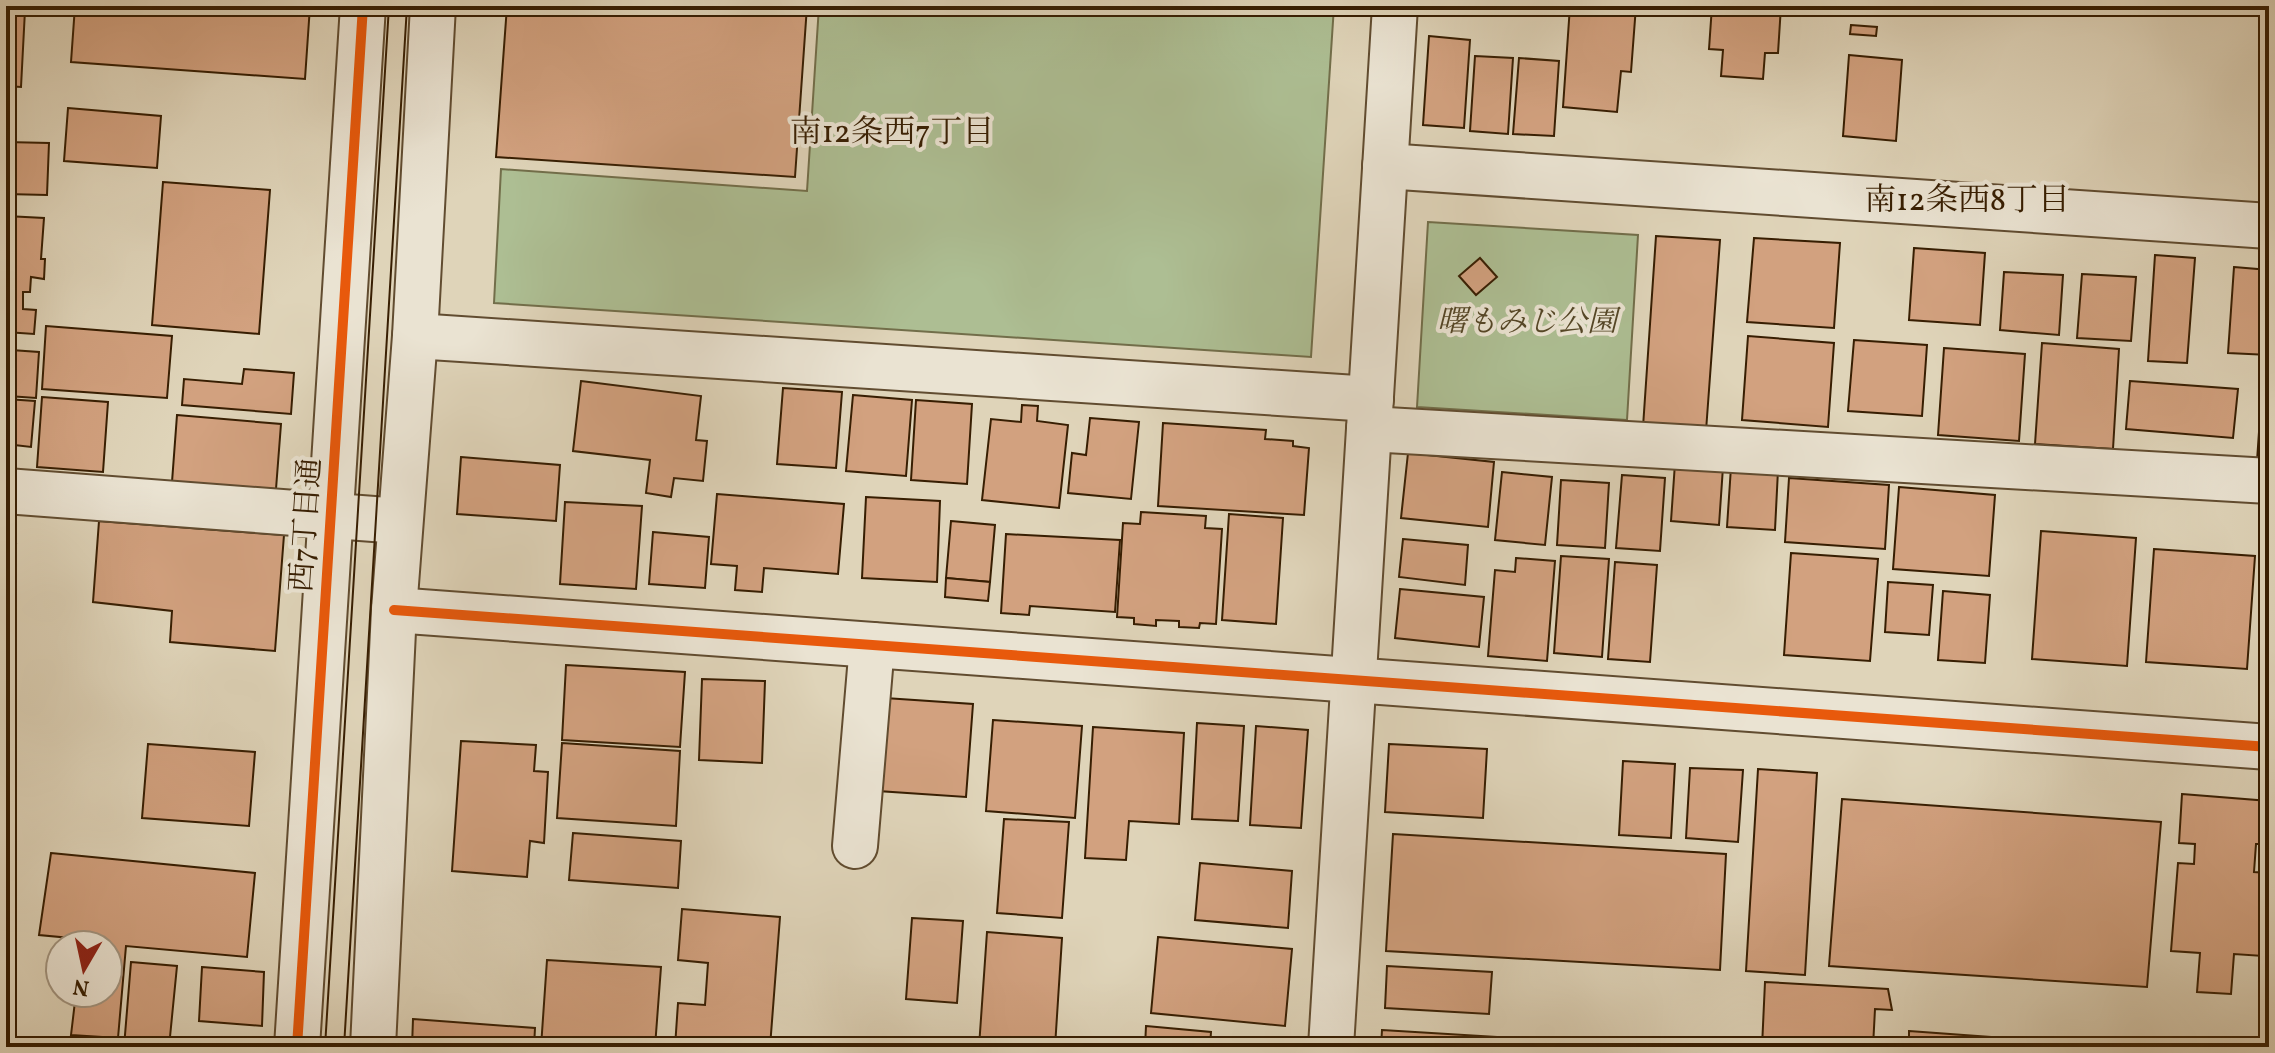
<svg xmlns="http://www.w3.org/2000/svg" width="2275" height="1053" font-family="Vollkorn,'Noto Serif JP',serif">
  <rect width="100%" height="100%" fill="#dfd4b9"/>
  <filter id="stains"><feTurbulence type="fractalNoise" baseFrequency=".0025" numOctaves="4"/><feColorMatrix values="0 0 0 0 .2 0 0 0 0 .09 0 0 0 0 .02 0 0 0 .5 -.17"/></filter>
  <radialGradient id="worn" r=".72"><stop offset=".6" stop-color="#630" stop-opacity="0"/><stop offset="1" stop-color="#630" stop-opacity=".3"/></radialGradient>
  <g fill="#adbe93" stroke="#726e4a" stroke-width="2">
    <path d="M819,6H1334L1311,357L494,303L501,169L807,191Z"/>
    <path d="M1428,222L1638,235L1627,420L1417,407Z"/>
  </g>
  <g fill="#d2a17f" stroke="#371e02" stroke-width="2">
    <path d="M75,6H310L305,79L71,62Z"/>
    <path d="M507,6H807L795,177L496,157Z"/>
    <path d="M1570,6H1636L1631,72L1621,71L1617,112L1563,107Z"/>
    <path d="M1712,6H1781L1778,53H1765L1763,79L1721,76L1723,50L1709,49Z"/>
    <path d="M6,8L25,10L21,87L6,86Z"/>
    <path d="M1851,25L1877,27L1876,36L1850,34Z"/>
    <path d="M1429,36L1470,40L1464,128L1423,125Z"/>
    <path d="M1849,55L1902,60L1896,141L1843,136Z"/>
    <path d="M1475,56L1513,58L1508,134L1470,131Z"/>
    <path d="M1519,58L1559,61L1554,136L1513,134Z"/>
    <path d="M68,108L161,116L157,168L64,161Z"/>
    <path d="M6,142L49,143L47,195L6,194Z"/>
    <path d="M163,182L270,190L259,334L152,325Z"/>
    <path d="M6,216L44,218L41,259H45L44,279L31,277L30,292H23V309L36,310L34,334L6,332Z"/>
    <path d="M1656,236L1720,240L1706,431L1643,427Z"/>
    <path d="M1754,238L1840,243L1834,328L1747,322Z"/>
    <path d="M1914,248L1985,253L1980,325L1909,320Z"/>
    <path d="M2155,255L2195,258L2187,363L2148,361Z"/>
    <path d="M1480,258L1497,277L1476,295L1459,276Z"/>
    <path d="M2234,267L2269,270V355L2228,353Z"/>
    <path d="M2004,272L2063,275L2059,335L2000,330Z"/>
    <path d="M2082,274L2136,277L2131,341L2077,338Z"/>
    <path d="M46,326L172,336L167,398L42,389Z"/>
    <path d="M1748,336L1834,343L1828,427L1742,420Z"/>
    <path d="M1854,340L1927,345L1922,416L1848,411Z"/>
    <path d="M2042,343L2119,349L2113,449L2035,444Z"/>
    <path d="M1944,348L2025,354L2019,441L1938,435Z"/>
    <path d="M11,350L39,352L36,398L8,396Z"/>
    <path d="M244,369L294,373L291,414L182,405L184,379L242,384Z"/>
    <path d="M2263,374L2269,375V462L2257,461Z"/>
    <path d="M581,381L701,396L696,440L707,441L703,481L674,478L671,497L646,493L650,460L573,451Z"/>
    <path d="M2130,381L2238,389L2233,438L2126,429Z"/>
    <path d="M783,388L842,392L836,468L777,464Z"/>
    <path d="M853,395L912,400L906,476L846,471Z"/>
    <path d="M42,397L108,402L103,472L37,467Z"/>
    <path d="M6,399L35,401L31,447L6,444Z"/>
    <path d="M916,400L972,404L967,484L911,480Z"/>
    <path d="M1022,405L1038,406L1037,421L1068,425L1059,508L982,500L991,419L1021,422Z"/>
    <path d="M177,415L281,424L276,489L172,482Z"/>
    <path d="M1090,418L1139,422L1131,499L1068,493L1072,453L1086,455Z"/>
    <path d="M1163,423L1266,430L1265,439L1293,441V446L1309,448L1304,515L1158,506Z"/>
    <path d="M1408,453L1494,462L1488,527L1401,518Z"/>
    <path d="M461,457L560,465L556,521L457,514Z"/>
    <path d="M1675,463L1723,467L1719,525L1671,521Z"/>
    <path d="M1731,467L1778,470L1775,530L1727,527Z"/>
    <path d="M1502,472L1552,477L1545,545L1495,540Z"/>
    <path d="M1622,475L1665,478L1660,551L1616,548Z"/>
    <path d="M1789,478L1889,485L1885,549L1785,542Z"/>
    <path d="M1561,480L1609,483L1605,548L1557,545Z"/>
    <path d="M1899,487L1995,495L1989,576L1893,569Z"/>
    <path d="M717,494L844,504L838,574L764,568L762,592L735,590L737,566L711,564Z"/>
    <path d="M866,497L940,501L937,582L862,578Z"/>
    <path d="M565,502L642,506L636,589L560,584Z"/>
    <path d="M1141,512L1206,516L1205,528L1222,529L1216,624L1200,623L1199,628L1179,627V621L1156,620V626L1134,624V618L1117,617L1123,523L1140,524Z"/>
    <path d="M1229,514L1283,518L1276,624L1222,620Z"/>
    <path d="M99,521L284,535L275,651L170,642L172,611L93,602Z"/>
    <path d="M951,521L995,525L990,582L946,578Z"/>
    <path d="M2041,531L2136,538L2127,666L2032,659Z"/>
    <path d="M653,532L709,537L705,588L649,584Z"/>
    <path d="M1006,534L1120,540L1115,612L1030,606L1029,615L1001,613Z"/>
    <path d="M1403,539L1468,545L1465,585L1399,577Z"/>
    <path d="M6,543L16,544L15,551L6,550Z"/>
    <path d="M2154,549L2255,556L2247,669L2146,662Z"/>
    <path d="M1791,553L1878,559L1870,661L1784,655Z"/>
    <path d="M1561,556L1609,559L1602,657L1554,653Z"/>
    <path d="M1516,558L1555,561L1547,661L1488,656L1495,570L1515,572Z"/>
    <path d="M1615,562L1657,565L1650,662L1608,659Z"/>
    <path d="M946,578L990,582L988,601L945,597Z"/>
    <path d="M1888,582L1933,585L1929,635L1885,632Z"/>
    <path d="M1400,589L1484,597L1479,647L1395,638Z"/>
    <path d="M1943,591L1990,595L1985,663L1938,660Z"/>
    <path d="M566,665L685,672L680,747L562,740Z"/>
    <path d="M702,679L765,681L762,763L699,760Z"/>
    <path d="M885,698L973,704L966,797L878,791Z"/>
    <path d="M993,720L1082,726L1075,818L986,811Z"/>
    <path d="M1197,723L1244,726L1238,821L1192,819Z"/>
    <path d="M1256,726L1308,730L1301,828L1250,825Z"/>
    <path d="M1093,727L1184,733L1179,824L1129,821L1126,860L1085,858Z"/>
    <path d="M461,741L536,745L534,771L548,772L544,843L530,841L527,877L452,871Z"/>
    <path d="M562,743L680,751L676,826L557,818Z"/>
    <path d="M148,744L255,752L249,826L142,818Z"/>
    <path d="M1389,744L1487,749L1483,818L1385,812Z"/>
    <path d="M1623,761L1675,764L1671,838L1619,835Z"/>
    <path d="M1690,768L1743,770L1738,842L1686,838Z"/>
    <path d="M1758,769L1817,773L1805,975L1746,971Z"/>
    <path d="M2182,794L2269,801V844H2256L2254,872L2269,873L2263,956L2234,954L2231,994L2197,992L2200,953L2171,951L2178,863L2194,864L2195,844L2179,843Z"/>
    <path d="M1842,799L2161,822L2147,987L1829,966Z"/>
    <path d="M1004,819L1069,822L1062,918L997,913Z"/>
    <path d="M573,833L681,841L678,888L569,880Z"/>
    <path d="M1393,834L1726,854L1720,970L1386,951Z"/>
    <path d="M51,853L255,873L247,957L126,946L118,1038L71,1035L76,993H108V945H81V939L39,935Z"/>
    <path d="M1200,863L1292,871L1288,928L1195,920Z"/>
    <path d="M2269,901V968H2264Z"/>
    <path d="M682,909L780,917L770,1047H675L678,1003L705,1005L708,963L678,960Z"/>
    <path d="M912,918L963,921L957,1003L906,999Z"/>
    <path d="M987,932L1062,938L1055,1047H979Z"/>
    <path d="M1158,937L1292,949L1285,1026L1151,1013Z"/>
    <path d="M547,960L661,967L655,1047H541Z"/>
    <path d="M131,962L177,966L169,1047H124Z"/>
    <path d="M1387,966L1492,972L1489,1014L1385,1008Z"/>
    <path d="M202,967L264,972L262,1026L199,1021Z"/>
    <path d="M1765,982L1888,989L1892,1010L1875,1009L1873,1047H1762Z"/>
    <path d="M413,1019L535,1028L534,1047H412Z"/>
    <path d="M1146,1026L1211,1032L1210,1047H1145Z"/>
    <path d="M1382,1030L1626,1045L1625,1047H1381Z"/>
    <path d="M1909,1031L2004,1038L2003,1047H1909Z"/>
    <path d="M1220,1037L1287,1041V1047H1220Z"/>
    <path d="M2113,1037L2269,1046V1047H2112Z"/>
  </g>
  <g fill="none" stroke-linecap="round" stroke-linejoin="round">
    <g stroke="#614c30" stroke-width="48">
      <g id="minor">
        <path d="M1385,166L2269,226"/>
        <path d="M415,336L1371,399"/>
        <path d="M1369,429L2269,481"/>
        <path d="M6,491L400,521"/>
        <path d="M394,610L2269,747"/>
        <path d="M855,846L872,645"/>
        <path d="M297,1047L363,6"/>
        <path d="M373,1047L394,610L415,336L433,6"/>
        <path d="M1331,1047L1395,6"/>
      </g>
    </g>
    <use href="#minor" stroke="#eae3d2" stroke-width="44"/>
    <g stroke="#371e02" stroke-width="2">
      <path d="M325,1047L389,6"/>
      <path d="M344,1047L407,6"/>
    </g>
    <g stroke="#eae3d2" stroke-width="15">
      <g id="cycleway">
        <path d="M394,610L2269,747"/>
        <path d="M297,1047L363,6"/>
      </g>
    </g>
    <use href="#cycleway" stroke="#e8590c" stroke-width="10"/>
  </g>
  <g text-anchor="middle" stroke-width="8" stroke-linejoin="round" paint-order="stroke">
    <g font-size="30" font-style="italic" fill="#544626" stroke="#eae3d2">
      <text x="1527" y="331">曙もみじ公園</text>
    </g>
    <g font-size="30" fill="#371e02" stroke="#eae3d2">
      <text transform="translate(305 525) rotate(-86)" y="10">西7丁目通</text>
    </g>
    <g font-size="32" fill="#371e02" stroke="#eae3d2">
      <text x="892" y="142">南12条西7丁目</text>
      <text x="1967" y="210">南12条西8丁目</text>
    </g>
  </g>
  <rect width="2275" height="1053" fill="none" stroke="#dfd4b9" stroke-width="32"/>
  <rect x="8" y="8" width="2259" height="1037" fill="none" stroke="#371e02" stroke-width="4"/>
  <rect x="16" y="16" width="2243" height="1021" fill="none" stroke="#371e02" stroke-width="2"/>
  <g transform="translate(84 969) rotate(189)"><circle r="38" fill="#eae3d2" stroke="#a2947f" stroke-width="2"/>
  <path d="M0-6L14 30L0 20L-14 30Z" fill="#8f2418"/>
  <text y="-12" font-size="22" font-weight="bold" text-anchor="middle" fill="#371e02">N</text>
  </g>
  <rect width="100%" height="100%" filter="url(#stains)"/>
  <rect width="100%" height="100%" fill="url(#worn)"/>
</svg>
